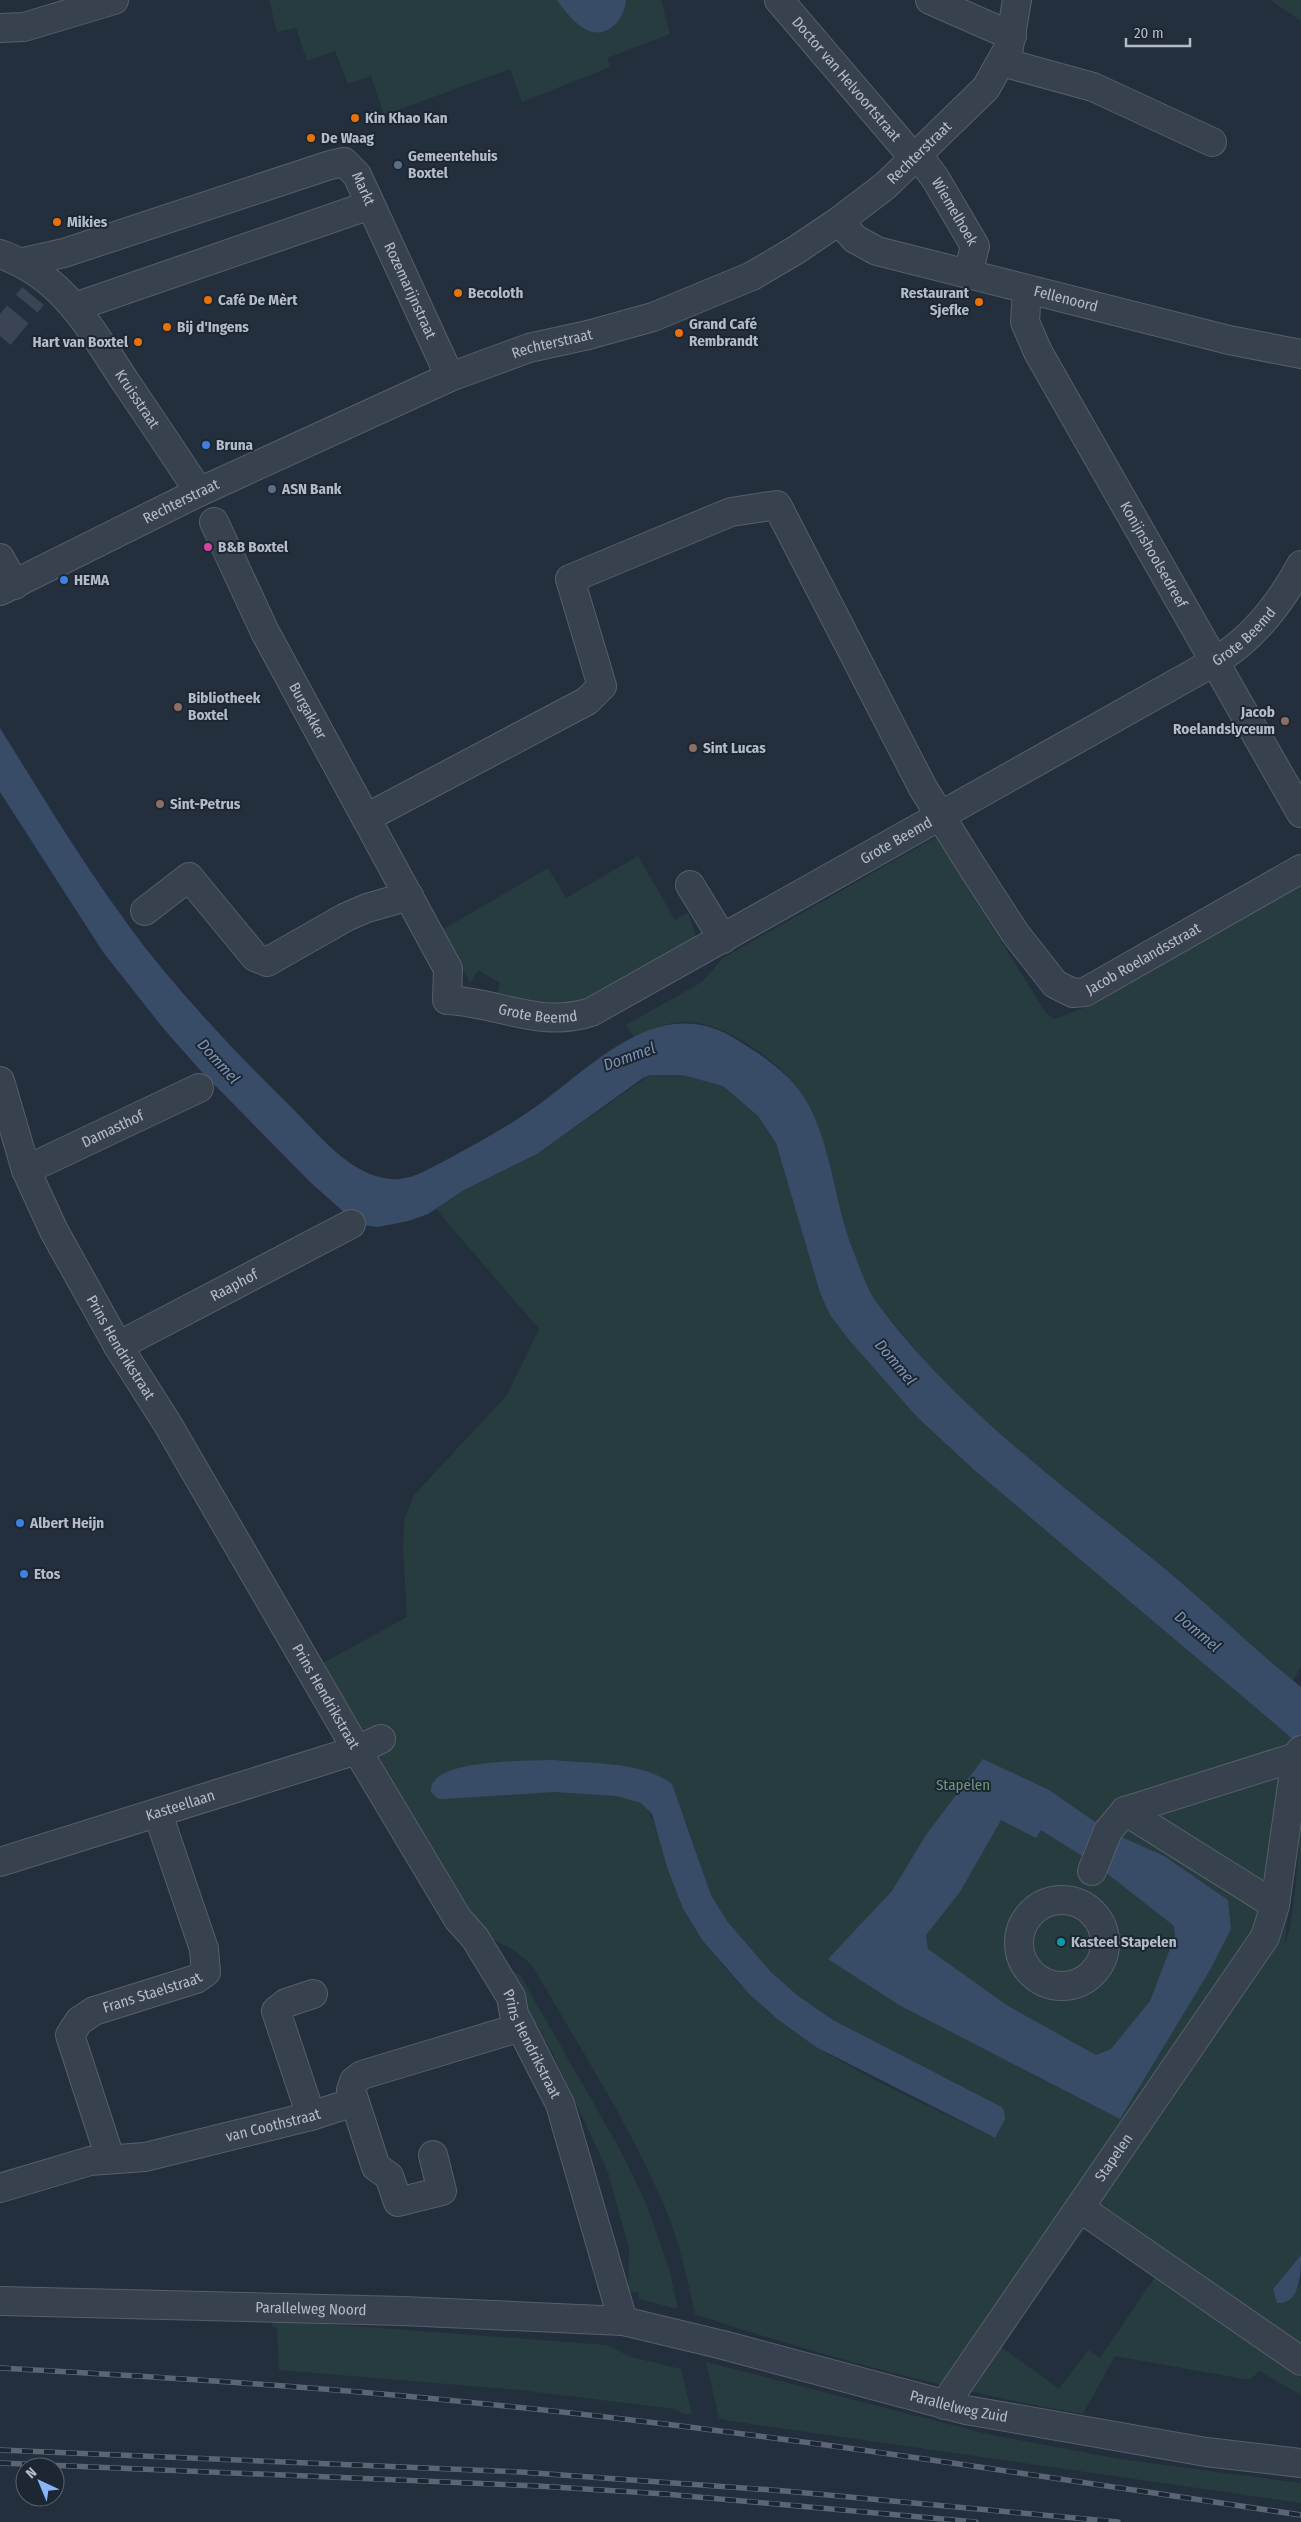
<svg xmlns="http://www.w3.org/2000/svg" width="1301" height="2522" font-family="'Fira Sans Condensed',sans-serif">
  <rect width="100%" height="100%" fill="#242f3e"/>
  <g fill="#263c3f" fill-rule="evenodd">
    <path d="M269,0H661L670,34L607,58L610,67L522,102L510,69L384,115L371,76L348,84L335,51L307,61L296,28L277,32Z"/>
    <path d="M1270,0H1301V21Z"/>
    <path d="M936,837L1046,1013L1054,1019L1086,1007L1301,885V1666L1293,1681C1248,1645 1207,1603 1163,1567C1075,1493 970,1422 899,1330C891,1319 879,1308 872,1295C830,1225 840,1121 777,1066C751,1044 716,1020 681,1022C666,1022 648,1032 634,1037L626,1025L702,982L723,958Z"/>
    <path d="M638,856L675,920L688,913L697,940L592,999L561,1007L497,996L500,983L478,970L470,983L442,930L548,868L566,898Z"/>
    <path d="M650,1075H682L723,1086L758,1116L776,1143L820,1293L830,1315L849,1340L917,1417L973,1469L1301,1746V1819L1284,1946C1294,1930 1298,1850 1301,1825V2255L1273,2289L1295,2293L1301,2283V2352L1102,2205L1001,2347L1059,2389L1088,2350L1100,2358L1157,2274L1301,2378V2395L1259,2371L1251,2379H1244L1115,2356L1083,2414C951,2391 821,2356 695,2314C686,2273 677,2232 659,2194C624,2115 576,2042 533,1967C520,1952 504,1945 486,1936L323,1663L407,1617L403,1549L404,1520L414,1495L507,1395L539,1329L436,1209L464,1190L537,1154ZM665,1779L686,1822L711,1895L727,1921L771,1972L797,1995L833,2020L1000,2106L994,2138C922,2102 843,2069 778,2020C750,1998 725,1969 703,1941C695,1931 688,1919 683,1909C673,1888 656,1812 642,1804C617,1788 552,1792 522,1793Z"/>
    <path d="M505,1970H511L520,1975L618,2146L645,2201L669,2268L678,2309L639,2299V2292H628L629,2249L608,2172L553,2054Z"/>
    <path d="M272,2320L607,2345L631,2357L681,2369L692,2414H683L675,2409L519,2390L279,2370L277,2328L272,2327Z"/>
    <path d="M706,2362L987,2434L1120,2459L1301,2483V2503L730,2421L719,2418Z"/>
  </g>
  <g fill="#394c67" fill-rule="evenodd">
    <path d="M557,0H626C625,18 609,38 589,31C575,25 565,11 557,0Z"/>
    <path d="M0,728C51,810 102,896 164,971C204,1019 248,1065 293,1109C319,1135 351,1176 391,1179C413,1181 433,1166 452,1157C483,1140 512,1124 541,1103C600,1059 663,991 739,1041C765,1057 793,1076 808,1104C831,1146 835,1202 852,1248C859,1265 865,1285 875,1300C951,1405 1059,1482 1158,1563C1207,1603 1252,1648 1301,1687V1746L973,1469L917,1417L849,1340L830,1315L820,1293L776,1143L758,1116L723,1086L682,1075H650L643,1078L537,1154L464,1190L428,1214L408,1221L378,1227L362,1225L346,1214L309,1181L200,1070L163,1028L103,952L0,792Z"/>
    <path d="M983,1759L1049,1790L1108,1831L1164,1856L1228,1900L1231,1929L1210,1970L1120,2119L899,2005L828,1959L892,1891L926,1835ZM1001,1820L1036,1838L1041,1830L1095,1864L1174,1926L1175,1936L1150,2001L1111,2049L1096,2055L1008,2006L928,1949L926,1935L960,1892Z"/>
    <path d="M554,1760C591,1764 642,1761 672,1784L711,1895L727,1921L771,1972L797,1995L833,2020L1000,2106L1004,2110L1005,2119L995,2138L816,2047L777,2019L749,1994L702,1940L683,1909L668,1870L652,1814L641,1803L616,1796L555,1792L442,1799L437,1798L431,1792C427,1758 531,1761 554,1760Z"/>
    <path d="M1301,2255C1301,2271 1301,2305 1277,2303L1273,2289Z"/>
  </g>
  <g fill="none" stroke-linecap="round" stroke-linejoin="round">
    <path stroke="#3a4453" stroke-width="28" stroke-dasharray="28 14" stroke-linecap="butt" d="M0,336L33,296"/>
    <g stroke="#565f6c" stroke-width="30">
      <g id="minor">
        <path id="s1" d="M779,0L913,157"/>
        <path d="M930,0L1012,36"/>
        <path d="M0,28L24,27L114,0"/>
        <path d="M1002,62L1093,87L1212,142"/>
        <path id="s2" d="M917,154L935,178L975,246L968,274"/>
        <path id="s3" d="M839,221L855,239L877,251L1229,340L1301,354"/>
        <path id="s4" d="M0,254C64,277 89,327 125,381C150,418 175,455 199,492"/>
        <path id="s5" d="M24,262L64,253L330,165L344,162L357,175L450,377"/>
        <path id="s6" d="M1027,290L1025,322L1038,352L1301,813"/>
        <path d="M75,307L370,205"/>
        <path id="s7" d="M214,522L265,632L448,969L447,1000C498,1002 539,1029 591,1012L1214,662C1252,640 1280,604 1301,565"/>
        <path d="M0,558L15,585"/>
        <path id="s8" d="M0,591L199,492L450,377L529,348L588,335L653,317L752,276L796,250L839,221L885,186L986,88L1009,47L1017,0"/>
        <path id="s9" d="M366,818L587,701L602,686L570,579L731,512L777,505L923,788L971,865L1015,933L1055,984L1073,993L1085,992L1301,869"/>
        <path d="M690,885L723,939"/>
        <path d="M145,911L189,877L255,957L267,962L346,917L367,908L409,896"/>
        <path id="s10" d="M0,1081L26,1170L54,1231L118,1346L167,1423L357,1750L458,1919L475,1938L511,1997L514,2014L560,2104L623,2321"/>
        <path id="s11" d="M26,1170L199,1088"/>
        <path id="s12" d="M118,1346L351,1224"/>
        <path d="M1125,1811L1296,1757"/>
        <path d="M1125,1811L1275,1905"/>
        <path id="s13" d="M0,1862L357,1750L381,1739"/>
        <path d="M1092,1871L1108,1831L1125,1811"/>
        <circle cx="1062" cy="1943" r="43"/>
        <path d="M311,2116L276,2011L286,2003L313,1994"/>
        <path d="M433,2155L442,2191L398,2202L389,2176L376,2167L351,2090L354,2081L362,2075L521,2027"/>
        <path id="s14" d="M110,2158L70,2035L79,2021L94,2011L196,1979L206,1972L204,1949L158,1814"/>
        <path id="s15" d="M0,2188L90,2161L145,2157L311,2116L354,2102"/>
        <path d="M1080,2208L1301,2361"/>
        <path id="s16" d="M0,2301L403,2311L623,2321L723,2345L966,2410L1206,2452L1301,2463"/>
        <path id="s17" d="M944,2405L1265,1937L1275,1905L1296,1757L1301,1750"/>
      </g>
    </g>
    <use href="#minor" stroke="#38414e" stroke-width="28"/>
    <g stroke="#5a6575" stroke-width="5.5">
      <g id="rail">
        <path d="M0,2368C162,2377 324,2387 486,2404C758,2431 1030,2475 1301,2515"/>
        <path d="M0,2450L520,2472L785,2491L1118,2522"/>
        <path d="M0,2463L538,2486L665,2494L976,2522"/>
      </g>
    </g>
    <use href="#rail" stroke="#1d2633" stroke-width="4" stroke-dasharray="11" stroke-linecap="butt"/>
  </g>
  <g fill="#e8710a" stroke="#1d2633" stroke-width="2">
    <circle cx="355" cy="118" r="5"/>
    <circle cx="311" cy="138" r="5"/>
    <circle cx="57" cy="222" r="5"/>
    <circle cx="458" cy="293" r="5"/>
    <circle cx="208" cy="300" r="5"/>
    <circle cx="979" cy="302" r="5"/>
    <circle cx="167" cy="327" r="5"/>
    <circle cx="679" cy="333" r="5"/>
    <circle cx="138" cy="342" r="5"/>
  </g>
  <g fill="#5c6f8a" stroke="#1d2633" stroke-width="2">
    <circle cx="398" cy="165" r="5"/>
    <circle cx="272" cy="489" r="5"/>
  </g>
  <g fill="#3f7fe0" stroke="#1d2633" stroke-width="2">
    <circle cx="206" cy="445" r="5"/>
    <circle cx="64" cy="580" r="5"/>
    <circle cx="20" cy="1523" r="5"/>
    <circle cx="24" cy="1574" r="5"/>
  </g>
  <circle fill="#d1479c" stroke="#1d2633" stroke-width="2" cx="208" cy="547" r="5"/>
  <g fill="#8d6e63" stroke="#1d2633" stroke-width="2">
    <circle cx="178" cy="707" r="5"/>
    <circle cx="1285" cy="721" r="5"/>
    <circle cx="693" cy="748" r="5"/>
    <circle cx="160" cy="804" r="5"/>
  </g>
  <circle fill="#0f9aa8" stroke="#1d2633" stroke-width="2" cx="1061" cy="1942" r="5"/>
  <g text-anchor="middle" stroke-width="4" stroke-linejoin="round" paint-order="stroke">
    <g font-size="15" fill="#b4bcc9" stroke="#1d2633">
      <text dy="5" stroke="none"><textPath href="#s1" startOffset="104">Doctor van Helvoortstraat</textPath></text>
      <text dy="5" stroke="none"><textPath href="#s8" startOffset="1026">Rechterstraat</textPath></text>
      <text dy="5" stroke="none"><textPath href="#s5" startOffset="369">Markt</textPath></text>
      <text dy="5" stroke="none"><textPath href="#s2" startOffset="69">Wiemelhoek</textPath></text>
      <text dy="5" stroke="none"><textPath href="#s5" startOffset="481">Rozemarijnstraat</textPath></text>
      <text dy="5" stroke="none"><textPath href="#s3" startOffset="244">Fellenoord</textPath></text>
      <text dy="5" stroke="none"><textPath href="#s8" startOffset="606">Rechterstraat</textPath></text>
      <text dy="5" stroke="none"><textPath href="#s4" startOffset="204">Kruisstraat</textPath></text>
      <text dy="5" stroke="none"><textPath href="#s8" startOffset="202">Rechterstraat</textPath></text>
      <text dy="5" stroke="none"><textPath href="#s6" startOffset="298">Konijnshoolsedreef</textPath></text>
      <text dy="5" stroke="none"><textPath href="#s7" startOffset="1436">Grote Beemd</textPath></text>
      <text dy="5" stroke="none"><textPath href="#s7" startOffset="211">Burgakker</textPath></text>
      <text dy="5" stroke="none"><textPath href="#s7" startOffset="1032">Grote Beemd</textPath></text>
      <text dy="5" stroke="none"><textPath href="#s9" startOffset="1258">Jacob Roelandsstraat</textPath></text>
      <text dy="5" stroke="none"><textPath href="#s7" startOffset="628">Grote Beemd</textPath></text>
      <text dy="5" stroke="none"><textPath href="#s11" startOffset="96">Damasthof</textPath></text>
      <text dy="5" stroke="none"><textPath href="#s12" startOffset="131">Raaphof</textPath></text>
      <text dy="5" stroke="none"><textPath href="#s10" startOffset="294">Prins Hendrikstraat</textPath></text>
      <text dy="5" stroke="none"><textPath href="#s10" startOffset="699">Prins Hendrikstraat</textPath></text>
      <text dy="5" stroke="none"><textPath href="#s13" startOffset="189">Kasteellaan</textPath></text>
      <text dy="5" stroke="none"><textPath href="#s14" startOffset="225">Frans Staelstraat</textPath></text>
      <text dy="5" stroke="none"><textPath href="#s10" startOffset="1104">Prins Hendrikstraat</textPath></text>
      <text dy="5" stroke="none"><textPath href="#s15" startOffset="281">van Coothstraat</textPath></text>
      <text dy="5" stroke="none"><textPath href="#s17" startOffset="300">Stapelen</textPath></text>
      <text dy="5" stroke="none"><textPath href="#s16" startOffset="311">Parallelweg Noord</textPath></text>
      <text dy="5" stroke="none"><textPath href="#s16" startOffset="970">Parallelweg Zuid</textPath></text>
    </g>
    <g font-size="15" font-weight="bold" fill="#b4bcc9" stroke="#1d2633" text-anchor="start">
      <text x="365" y="123">Kin Khao Kan</text>
      <text x="321" y="143">De Waag</text>
      <text x="408" y="161">Gemeentehuis<tspan x="408" dy="17">Boxtel</tspan></text>
      <text x="67" y="227">Mikies</text>
      <text x="468" y="298">Becoloth</text>
      <text x="969" y="298" text-anchor="end">Restaurant<tspan x="969" dy="17">Sjefke</tspan></text>
      <text x="218" y="305">Café De Mèrt</text>
      <text x="689" y="329">Grand Café<tspan x="689" dy="17">Rembrandt</tspan></text>
      <text x="177" y="332">Bij d'Ingens</text>
      <text x="128" y="347" text-anchor="end">Hart van Boxtel</text>
      <text x="216" y="450">Bruna</text>
      <text x="282" y="494">ASN Bank</text>
      <text x="218" y="552">B&amp;B Boxtel</text>
      <text x="74" y="585">HEMA</text>
      <text x="188" y="703">Bibliotheek<tspan x="188" dy="17">Boxtel</tspan></text>
      <text x="1275" y="717" text-anchor="end">Jacob<tspan x="1275" dy="17">Roelandslyceum</tspan></text>
      <text x="703" y="753">Sint Lucas</text>
      <text x="170" y="809">Sint-Petrus</text>
      <text x="30" y="1528">Albert Heijn</text>
      <text x="34" y="1579">Etos</text>
      <text x="1071" y="1947">Kasteel Stapelen</text>
    </g>
    <g font-size="15" fill="#6b9a76" stroke="#1d2633">
      <text x="963" y="1790">Stapelen</text>
    </g>
    <g font-size="16" font-style="italic" fill="#7c92b1" stroke="#1d2633">
      <text transform="translate(629 1056) rotate(-20)" y="6">Dommel</text>
      <text transform="translate(219 1061) rotate(48)" y="6">Dommel</text>
      <text transform="translate(896 1362) rotate(50)" y="6">Dommel</text>
      <text transform="translate(1198 1631) rotate(40)" y="6">Dommel</text>
    </g>
  </g>
  <g transform="translate(40 2482) rotate(316)"><circle r="24" fill="#1d2633" stroke="#59626f"/>
  <path d="M0-4L9 19L0 12L-9 19Z" fill="#8ab4f8"/>
  <text y="-8" font-size="14" font-weight="bold" text-anchor="middle" fill="#b4bcc9">N</text>
  </g>
  <path d="M1126 38v8h64v-8" fill="none" stroke="#b4bcc9" stroke-width="2.5"/>
  <text x="1134" y="38" font-size="15" fill="#b4bcc9" stroke="#1d2633" stroke-width="4" paint-order="stroke">20 m</text>
</svg>
